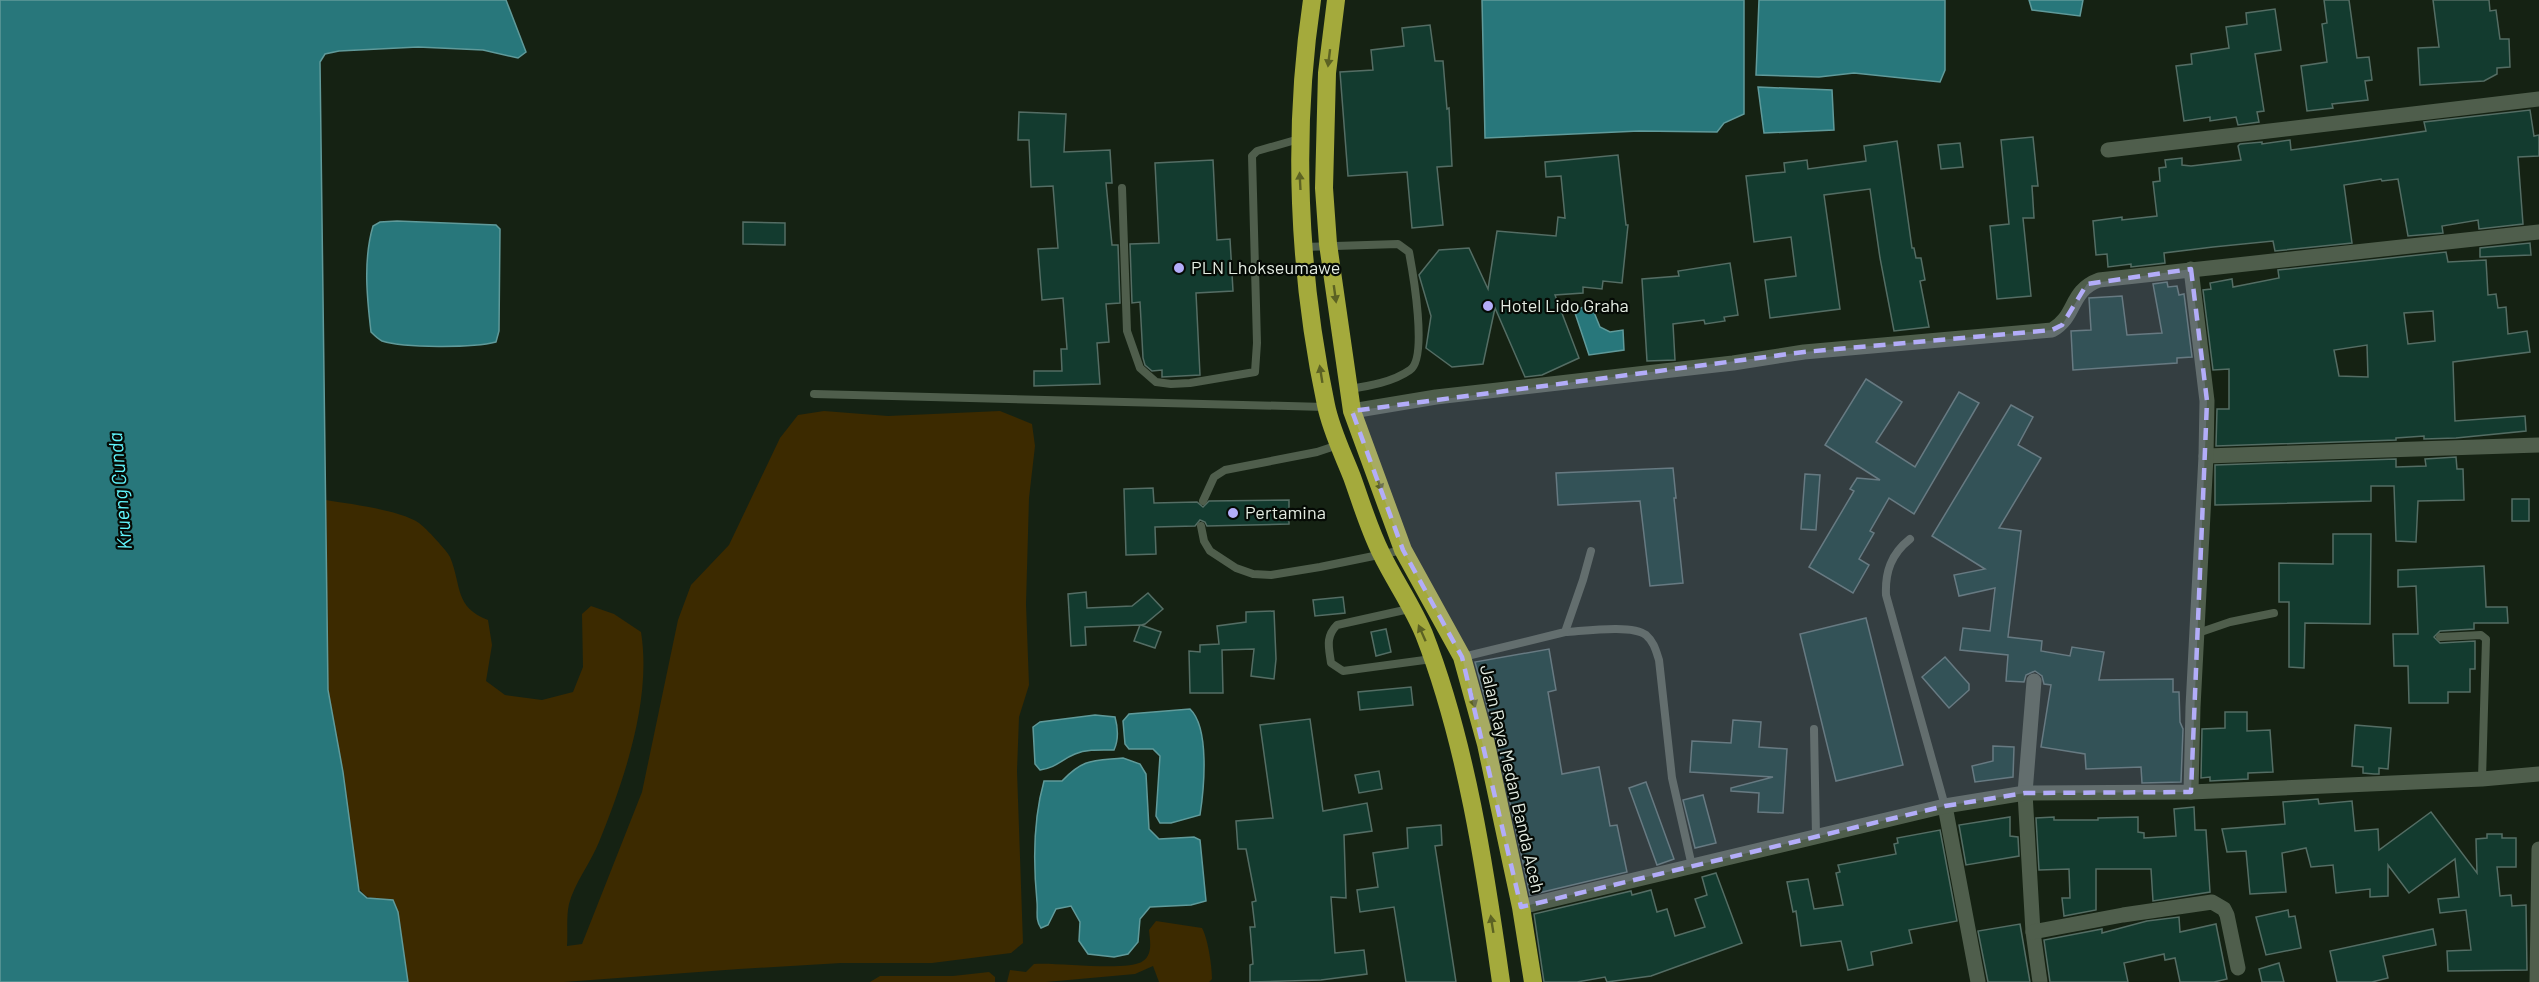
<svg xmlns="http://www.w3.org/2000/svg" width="2539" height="982" font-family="Barlow,sans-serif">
  <rect width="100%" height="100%" fill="#152213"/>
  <g fill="#3c2a00">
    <path d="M824,411L888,416L1000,411L1032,424L1035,446L1029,498L1026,604L1029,685L1019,717L1017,771L1023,943L1011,953L932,963H841L739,969L564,982H408L398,912L393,901C371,896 362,903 356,877L343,772L328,690L326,500C350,504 400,510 419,523C426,528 447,551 450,557C462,586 454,607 488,620L492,645L486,681L505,695L542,700L573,692L583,667L582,614L591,606L614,614L641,632C652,700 624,780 599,842C591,862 574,884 569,904C566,917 568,933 567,946L582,944L642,792L678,620L691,585L729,545L780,438L798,415Z"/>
    <path d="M1156,921L1202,928C1208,939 1212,966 1212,979L1209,982H1159L1153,966L1135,974L1046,982H1007L1010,970L1026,972L1034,964C1056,962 1128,972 1143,961C1153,954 1150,941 1149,930Z"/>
    <path d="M989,972L995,977V982H870L880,976H953Z"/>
  </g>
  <g fill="#28777b" stroke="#609a9a" stroke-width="1.5">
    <path d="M0,0H506L526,52L518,58L483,50L418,47L339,51L325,54L320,62L328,690L343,772L359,891L367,898L393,900L398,912L408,982H0Z"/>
    <path d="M1482,0H1744V114L1724,123L1717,132L1639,131L1485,138Z"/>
    <path d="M1759,0H1945V70L1940,82L1854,73L1819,77L1756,75Z"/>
    <path d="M2029,0H2083L2080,16L2032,10Z"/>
    <path d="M1758,87L1832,90L1834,130L1764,133Z"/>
    <path d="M397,221L496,225L500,229L499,331L496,342C473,348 404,348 382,341C378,339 374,335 371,332C367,298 363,260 373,226L380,222Z"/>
    <path d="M1591,305L1600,327L1610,332L1623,330L1624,350L1589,355L1574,310Z"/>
    <path d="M1190,709C1210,728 1204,789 1200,815L1171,823H1160L1156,816L1160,756L1153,749H1129L1125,744L1123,721L1129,714Z"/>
    <path d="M1095,715L1115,717C1118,728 1119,739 1114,750C1101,750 1087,749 1075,754C1060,760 1058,767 1040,770L1035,764L1033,727L1040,722Z"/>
    <path d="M1123,758L1140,764L1146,774L1149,829L1159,839L1194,837L1200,840L1206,901L1191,905L1150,907L1140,919L1138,942L1128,954L1114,957L1088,954L1079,941L1080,922L1071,906L1056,909L1048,925L1041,928C1035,920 1038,911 1037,902C1033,861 1033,820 1044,781H1062C1084,758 1093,761 1123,758Z"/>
  </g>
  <g fill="#133b2f" stroke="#546d64" stroke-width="1.5" fill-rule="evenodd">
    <path d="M2324,0H2349L2357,58L2369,57L2372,80L2365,81L2368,100L2332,104L2333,108L2307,111L2301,66L2327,62L2322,24L2327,23Z"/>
    <path d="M2433,0H2489L2490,11L2496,10L2500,39H2509L2510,67L2497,68V74L2484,81L2420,85L2418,48L2439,47Z"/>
    <path d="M2275,9L2281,50L2255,54L2264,111L2257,112L2259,122L2238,125L2236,117L2210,121V117L2184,121L2176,66L2192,64L2191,54L2229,48L2226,27L2247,24L2246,13Z"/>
    <path d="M1430,25L1435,61H1443L1447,109L1449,108L1452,166L1437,167L1443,225L1412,228L1407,172L1348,176L1340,72L1373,70L1371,50L1404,46L1402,28Z"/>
    <path d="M2530,110L2534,136L2539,135V156L2518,157L2523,224L2479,229L2478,220L2442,226L2443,233L2408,236L2398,179L2382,181L2381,179L2344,185L2352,243L2275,251L2273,241L2213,247L2164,253L2165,263L2131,267V264L2108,267L2107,254L2096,255L2093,221L2122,217V220L2157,216L2153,182L2160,181L2159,168L2166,167L2165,160L2182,158V165L2191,166L2241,160L2238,146L2240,144L2262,142V144L2290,140L2291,150L2314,147L2426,131L2424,122Z"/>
    <path d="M1019,112L1066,114L1064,152L1110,150L1112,183H1106L1112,245H1118L1120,303L1106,304L1109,342L1097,343L1100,384L1034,386V371H1062L1061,349H1067L1063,298L1042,300L1038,249L1058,248L1053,186L1031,187L1029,140H1018Z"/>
    <path d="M2033,137L2038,186H2032L2034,218H2023L2031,296L1997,299L1990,226L2009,224L2001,140Z"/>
    <path d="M1897,141L1912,248H1914L1916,258H1921L1925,280L1920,281L1929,327L1894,331L1880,258L1870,189L1824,195L1840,309L1770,318L1765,280L1796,276L1791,237L1754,242L1746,176L1785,172L1784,163L1807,160L1808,169L1866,161L1864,146Z"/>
    <path d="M1960,143L1963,167L1941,169L1938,145Z"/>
    <path d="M1618,155L1626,225H1628L1622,283L1603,281L1602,289L1583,287V293L1555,295L1579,358L1542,375L1525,377L1495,308L1483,364L1452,367L1426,348L1431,316L1419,275L1439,250L1469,248L1488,289L1497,231L1556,236L1558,217L1565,218L1561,176L1546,177L1545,162Z"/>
    <path d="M1213,160L1217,240L1230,239L1233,291L1196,293L1200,375L1162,377V370L1152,371L1145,365L1143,358L1140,302L1132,303L1130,244L1159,243L1155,163Z"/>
    <path d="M743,222L785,223V245L743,244Z"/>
    <path d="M2530,243L2531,255L2480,257V248Z"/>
    <path d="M2446,252L2448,262L2486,260L2488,295L2496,294L2498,308L2506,307L2508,334L2527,331L2530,352L2453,362L2455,421L2525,416L2526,431L2456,438L2424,439V436L2396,438V440L2216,446L2217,409H2229V369L2213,370L2203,290L2211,289L2210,283L2232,279L2233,287L2279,278L2278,270ZM2433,311L2435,341L2408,344L2404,313ZM2367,345L2368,377L2339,376L2334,350Z"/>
    <path d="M1730,263L1738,315L1724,317L1725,321L1705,324L1704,320L1673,324L1675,360L1647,361L1642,279L1679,276L1678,271Z"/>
    <path d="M2167,282L2168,287L2177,286L2179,295L2184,294L2192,357L2177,358V363L2073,370L2071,331L2091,330L2089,298L2122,296L2127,335L2162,333L2153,284Z"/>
    <path d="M1866,379L1902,402L1876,442L1915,467L1959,392L1979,403L1914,514L1889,498L1870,531L1874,533L1859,559L1869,565L1853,593L1809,567L1854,491L1850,489L1857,478L1880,480L1825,445Z"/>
    <path d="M2011,405L2033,417L2018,445L2041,458L1999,528L2021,531L2008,637L2042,641L2041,651L2070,656L2072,647L2104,652L2099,680L2173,679V692H2179L2180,722L2183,729L2181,782L2142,783L2141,767L2086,769L2085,754L2041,747L2051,685L2044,684L2042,676L2035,671L2026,675L2024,682L2006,681L2008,655L1960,650L1963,628L1990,631L1995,588L1959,596L1954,575L1985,569L1932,536Z"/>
    <path d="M2456,457L2457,469H2463L2464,500L2418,501L2416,542L2396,541L2394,486H2371V501L2215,505V465L2396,459V467L2426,466L2425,459Z"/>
    <path d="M1673,468L1676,498H1674L1683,583L1650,586L1640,501L1558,505L1556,473Z"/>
    <path d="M1805,474L1820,475L1816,530L1801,529Z"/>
    <path d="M1153,488L1154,503L1197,502L1203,507L1209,501L1289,500V524L1207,526L1205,522L1200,520L1195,526L1155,527L1156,554L1126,555L1124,489Z"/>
    <rect x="2512" y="499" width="17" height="22"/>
    <path d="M2333,534H2371L2370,624L2305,623L2304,668L2289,667V602H2279V563L2333,564Z"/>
    <path d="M2484,566L2486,607H2507L2508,623H2474V629L2440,631L2434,637L2440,643L2475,641V669H2470V692H2448V703H2409L2408,666H2394L2393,634H2418L2416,586L2398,587V570Z"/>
    <path d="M1086,592L1087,608L1132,606L1148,593L1163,609L1145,624L1141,625L1161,632L1155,648L1134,641L1140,625L1085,627L1086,645L1071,646L1068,594Z"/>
    <path d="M1343,597L1345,613L1315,616L1313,600Z"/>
    <path d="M1274,611L1276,659L1274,679L1251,676L1254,649L1222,650L1223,693H1190L1189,651L1200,652V645L1219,644L1217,626L1246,622V612Z"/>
    <path d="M1866,618L1903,765L1836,781L1800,634Z"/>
    <path d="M1386,629L1391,652L1376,656L1371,632Z"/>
    <path d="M1549,649L1556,690L1548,692L1562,774L1599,767L1610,826L1617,825L1627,872L1530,895L1497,742L1475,662Z"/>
    <path d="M1945,657L1969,684V690L1949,708L1922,677Z"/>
    <path d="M1411,687L1413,705L1360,710L1358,692Z"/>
    <path d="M2225,712H2247V731L2270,730L2273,772L2248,773V779L2210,781V777L2201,778L2202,729L2225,728Z"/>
    <path d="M1310,719L1323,811L1367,803L1372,831L1344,835L1346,898L1331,897L1335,953L1364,950L1367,974L1321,980L1250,982V965L1253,964L1250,927H1255L1252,902L1256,901L1246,849H1238L1236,821L1273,818L1260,725Z"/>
    <path d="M1733,720L1761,722L1759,747L1787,749L1783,813L1758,812L1759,793L1731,791V788L1773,777L1690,772L1692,741L1731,743Z"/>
    <path d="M2355,725L2391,728L2388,769L2379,768V774H2374L2363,773V767L2352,766Z"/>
    <path d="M1993,746L2014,747L2013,777L1975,782L1972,766L1993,761Z"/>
    <path d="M1379,771L1382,789L1359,793L1355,775Z"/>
    <path d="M1646,782L1674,859L1657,865L1629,788Z"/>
    <path d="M1703,795L1716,843L1695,848L1683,800Z"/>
    <path d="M2318,799L2319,804L2352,801L2355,831L2378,829L2379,850L2431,812L2477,873L2476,839L2487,838V834H2502V838H2516V867H2497L2500,896L2511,895L2512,906L2526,905L2527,970L2448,971L2447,951L2471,950L2466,910L2440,913L2438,899L2459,897L2455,859L2409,893L2388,865V896L2370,897V889L2336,893L2333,865L2311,867L2306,848L2282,853L2286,892L2250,894L2246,851L2227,852L2222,829L2285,824L2283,802Z"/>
    <path d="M2194,807L2195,830H2206L2210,892L2153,901L2151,869H2096V910L2064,916L2062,898H2070L2069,869L2039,870L2036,818L2054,817V820H2098V818L2138,817V832L2144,833V838L2176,836L2174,809Z"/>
    <path d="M2010,817V836L2018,837L2019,856L1966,865L1959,825Z"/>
    <path d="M1441,825L1442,845L1435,846L1456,982H1406L1394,907L1360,912L1357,890L1378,887L1373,853L1408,848L1407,828Z"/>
    <path d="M1940,830L1957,921L1909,930L1912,943L1871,952L1873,965L1848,970L1841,941L1801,946L1796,911L1793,912L1787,882L1808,879L1814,909L1843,905L1836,873L1840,872L1838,865L1896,854L1894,844L1898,843L1897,838Z"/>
    <path d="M1716,873L1742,943L1651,976L1607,982L1605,977L1577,982H1544L1534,914L1631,891L1632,895L1651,890L1657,912L1667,909L1675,936L1705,927L1695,899L1707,895L1702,877Z"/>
    <path d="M2288,910L2289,917L2295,916L2301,948L2266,955L2256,917Z"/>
    <path d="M2179,917L2180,932L2216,924L2227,979L2214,982H2180L2175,958L2165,960L2164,954L2124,963L2128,982H2050L2044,940L2102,929V933L2147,921Z"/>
    <path d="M2020,924L2030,982H1988L1978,931Z"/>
    <path d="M2433,929L2436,945L2383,956L2388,978L2372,982H2337L2330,951Z"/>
    <path d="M2279,963L2284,982H2262L2259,969Z"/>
  </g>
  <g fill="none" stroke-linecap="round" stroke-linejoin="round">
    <g stroke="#4f5e4c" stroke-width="8">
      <path d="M1122,188L1127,331L1140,368L1156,382L1171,384L1190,383L1255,372L1257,343L1252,156L1257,151L1299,139"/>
      <path d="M1304,247L1398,244L1409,252C1413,273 1428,358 1410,370C1393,382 1369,386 1349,389"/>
      <path d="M814,394L1325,407"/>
      <path d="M1203,501L1214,477L1225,470L1317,452L1338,445"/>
      <path d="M1201,526L1204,541L1210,551L1236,568L1253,574L1271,575L1320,567L1403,550"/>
      <path d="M1910,539C1891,554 1885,572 1886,595L1945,806"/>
      <path d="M1409,609L1337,625C1325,637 1329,648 1331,663L1343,671L1432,659"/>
      <path d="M1565,632C1584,631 1632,624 1646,635C1654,642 1656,651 1659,660L1672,778L1692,866"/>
      <path d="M2198,633L2230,622L2274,613"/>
      <path d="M2440,637L2481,635L2486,639L2482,779"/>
      <path d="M1463,657L1565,632L1583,580L1591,551"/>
      <path d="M1814,729L1816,836"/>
    </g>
    <g stroke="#4f5e4c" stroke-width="15">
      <path d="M2108,150L2539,99"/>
      <path d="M1352,411L1436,397L1733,363L1804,352L2052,330C2077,316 2069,291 2099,280L2539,232"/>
      <path d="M2206,456L2539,445"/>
      <path d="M2034,681L2025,793L2033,932L2040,982"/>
      <path d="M2191,792L2193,707L2206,456L2207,401L2191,269"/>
      <path d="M1945,806L1978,982"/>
      <path d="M1521,907L1945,806L2025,793L2191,792L2482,779L2539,774"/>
      <path d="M2033,932L2123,915L2212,902L2224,909L2227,915L2238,968"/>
      <path d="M2537,982L2539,849"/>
    </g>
    <g stroke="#a4aa3c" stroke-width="18">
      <path d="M1312,0C1292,133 1298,273 1326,405C1331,430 1343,454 1352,477C1361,502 1369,529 1381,553C1394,580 1413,607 1424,634C1466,742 1485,868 1501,982"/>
      <path d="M1336,0L1327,73L1324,188L1328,244L1352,411L1403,550L1462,657L1486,744L1521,907L1533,982"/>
    </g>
  </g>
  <defs><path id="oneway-solid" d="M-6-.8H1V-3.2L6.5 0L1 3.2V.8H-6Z" transform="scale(1.5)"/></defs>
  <g fill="#5c6223">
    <use href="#oneway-solid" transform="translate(1329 58) rotate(97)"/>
    <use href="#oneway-solid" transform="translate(1300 181) rotate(-93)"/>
    <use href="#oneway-solid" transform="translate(1335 294) rotate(82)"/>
    <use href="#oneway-solid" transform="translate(1321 374) rotate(-99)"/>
    <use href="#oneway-solid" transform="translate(1379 483) rotate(70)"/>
    <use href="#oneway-solid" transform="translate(1422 633) rotate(-114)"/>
    <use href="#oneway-solid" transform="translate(1473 699) rotate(75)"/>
    <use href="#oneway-solid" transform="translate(1492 924) rotate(-99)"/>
  </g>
  <path fill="#b3adf9" fill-opacity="0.2" stroke="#b3adf9" stroke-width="4.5" stroke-dasharray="12 8" stroke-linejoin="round" d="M2191,269L2207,401L2191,792L2025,793L1945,806L1521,907L1462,657L1403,550L1352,411L1804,352L2052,330L2062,325L2087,284Z"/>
  <g fill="#b3adf9" stroke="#050a05" stroke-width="2">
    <circle cx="1179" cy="268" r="6"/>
    <circle cx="1488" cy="306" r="6"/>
    <circle cx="1233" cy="513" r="6"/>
  </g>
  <g text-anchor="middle" stroke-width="4.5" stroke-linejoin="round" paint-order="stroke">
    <g font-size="18" fill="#e4ece2" stroke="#050a05" text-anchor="start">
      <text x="1191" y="274">PLN Lhokseumawe</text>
      <text x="1500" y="312">Hotel Lido Graha</text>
      <text x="1245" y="519">Pertamina</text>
    </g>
    <g font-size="18" fill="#e4ece2" stroke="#050a05">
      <text transform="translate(1512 779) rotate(77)" y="6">Jalan Raya Medan Banda Aceh</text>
    </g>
    <g font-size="20" font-style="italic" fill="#61f4fb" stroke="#050a05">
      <text transform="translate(120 491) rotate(-95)" y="7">Krueng Cunda</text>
    </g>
  </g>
</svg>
